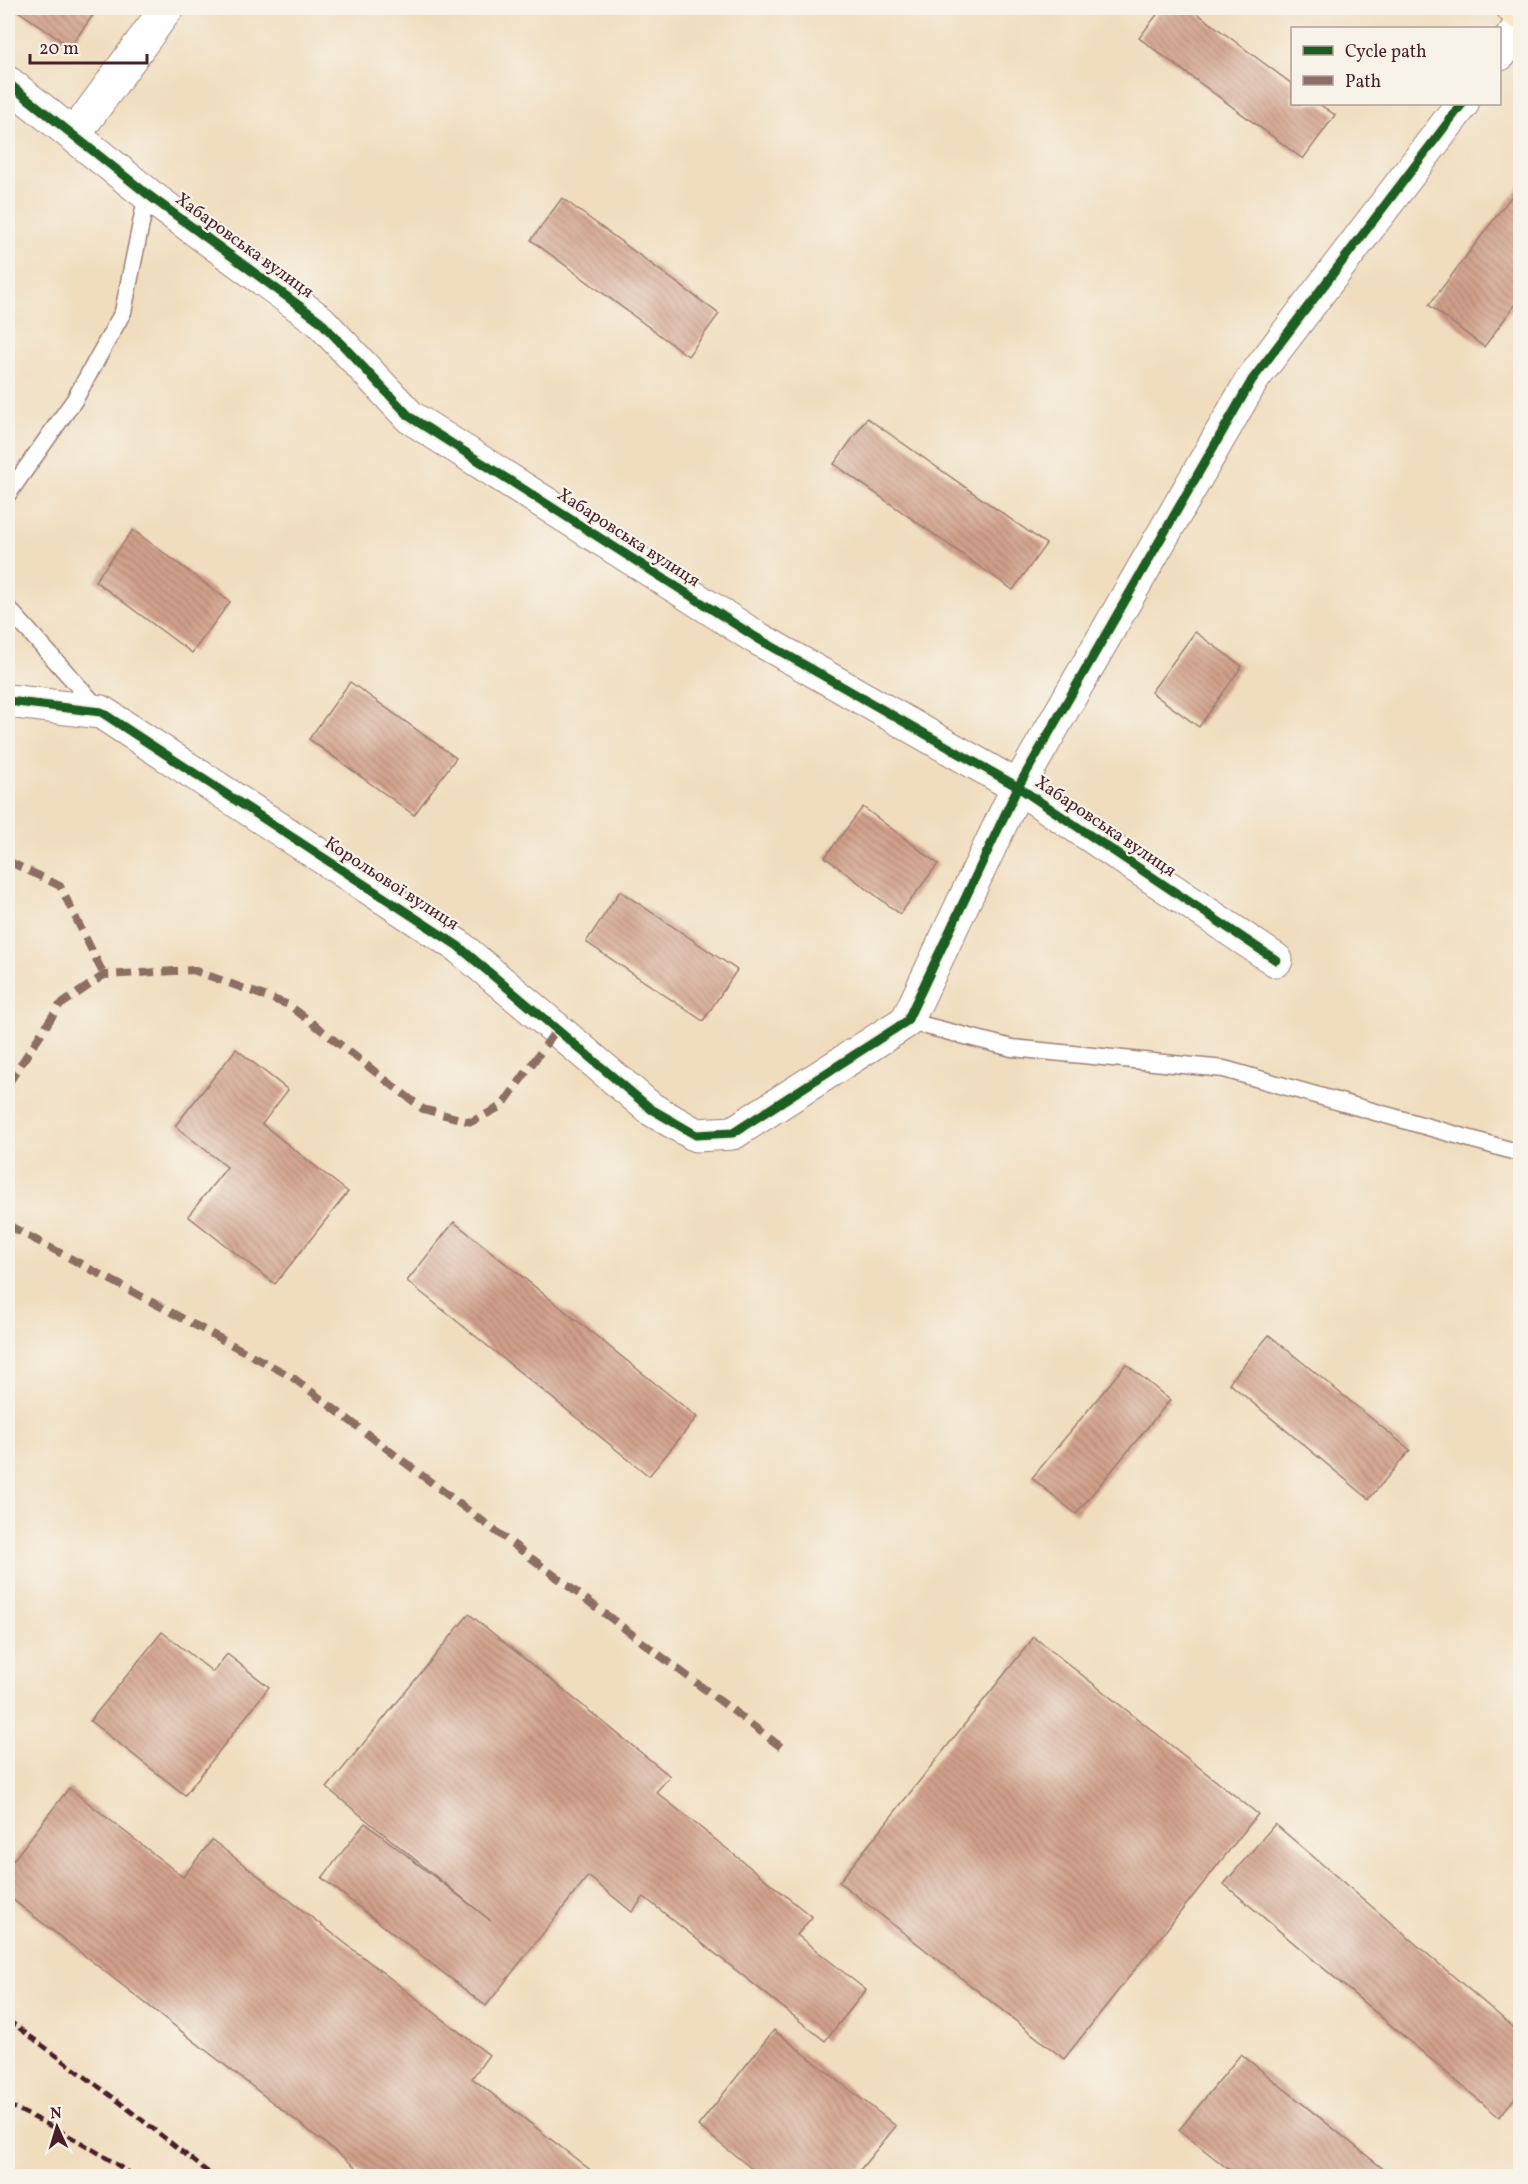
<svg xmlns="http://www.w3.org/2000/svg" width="1528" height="2184" font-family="Vollkorn,serif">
  <defs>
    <pattern id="building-back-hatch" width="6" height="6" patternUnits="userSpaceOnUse" patternTransform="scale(1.5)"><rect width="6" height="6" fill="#d1a08a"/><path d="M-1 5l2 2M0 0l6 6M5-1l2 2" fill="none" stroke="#ac8271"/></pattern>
  </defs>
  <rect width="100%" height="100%" fill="#f7f3e8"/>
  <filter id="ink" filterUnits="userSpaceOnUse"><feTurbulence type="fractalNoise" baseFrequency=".0167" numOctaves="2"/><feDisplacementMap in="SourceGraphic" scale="12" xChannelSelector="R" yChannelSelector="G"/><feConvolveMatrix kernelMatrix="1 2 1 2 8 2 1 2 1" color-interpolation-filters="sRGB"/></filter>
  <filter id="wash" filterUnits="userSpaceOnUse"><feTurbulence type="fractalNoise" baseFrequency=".008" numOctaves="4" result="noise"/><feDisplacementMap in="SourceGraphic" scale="24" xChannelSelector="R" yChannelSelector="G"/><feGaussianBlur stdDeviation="1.35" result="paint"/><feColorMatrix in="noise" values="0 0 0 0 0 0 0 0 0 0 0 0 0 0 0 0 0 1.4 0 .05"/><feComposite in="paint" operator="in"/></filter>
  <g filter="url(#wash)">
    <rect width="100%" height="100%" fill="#f0ddbe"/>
    <g id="blocks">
      <g fill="url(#building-back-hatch)">
        <path d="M14,8H98L70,47Z"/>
        <path d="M1162,8H1190L1292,84V104H1319L1335,115L1303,159L1139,38Z"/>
        <path d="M1520,185V298L1484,347L1429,305Z"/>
        <path d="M562,198L719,314L688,356L531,240Z"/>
        <path d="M867,418L1046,544L1013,590L834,464Z"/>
        <path d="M133,530L230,602L192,653L95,581Z"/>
        <path d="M1195,632L1242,666L1199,727L1151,692Z"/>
        <path d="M350,682L456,758L414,815L309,739Z"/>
        <path d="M863,807L938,864L900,914L825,857Z"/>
        <path d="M620,891L737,970L703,1021L586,942Z"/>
        <path d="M236,1049L288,1090L262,1124L348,1192L275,1284L188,1216L227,1167L175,1126Z"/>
        <path d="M454,1222L697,1417L649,1476L407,1281Z"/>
        <path d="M1269,1335L1410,1450L1369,1499L1229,1383Z"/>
        <path d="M1126,1364L1170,1400L1076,1514L1032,1478Z"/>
        <path d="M469,1614L670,1776L656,1792L812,1917L797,1935L866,1990L825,2041L644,1897L632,1912L588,1876L486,2006L322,1878L365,1823L491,1921L327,1788Z"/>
        <path d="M162,1632L213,1672L227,1654L269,1687L185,1795L90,1721Z"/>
        <path d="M1034,1637L1258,1814L1064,2059L839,1882Z"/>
        <path d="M69,1788L183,1877L212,1840L489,2055L472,2078L598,2176H367L8,1896V1867Z"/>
        <path d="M1275,1824L1520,2033V2092L1499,2117L1224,1884Z"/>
        <path d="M774,2030L896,2126L855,2176H761L698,2126Z"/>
        <path d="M1241,2054L1392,2176H1237L1179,2130Z"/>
      </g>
    </g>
  </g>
  <g filter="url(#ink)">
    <use href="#blocks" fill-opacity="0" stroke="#9d7e74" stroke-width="1.5"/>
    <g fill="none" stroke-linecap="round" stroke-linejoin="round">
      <g stroke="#9d7e74" stroke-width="19">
        <g id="service">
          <path d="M8,494L75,399L123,312L147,194"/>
          <path d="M8,608L99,709"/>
          <path d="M907,1021L1012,1048L1224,1069L1520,1153"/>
        </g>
      </g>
      <g stroke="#9d7e74" stroke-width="35">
        <g id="minor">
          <path d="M1500,54L1520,26"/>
          <path d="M8,83L147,194L320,321L410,417L757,638L1018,787L1276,960"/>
          <path d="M74,135L167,8"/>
          <path d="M8,701L101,712L458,946L651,1109L696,1135L733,1133L907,1021L1018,787L1252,380L1462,104"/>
        </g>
      </g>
      <g stroke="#9d7e74" stroke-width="35">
        <path id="secondary" d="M1513,8L1520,13"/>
      </g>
      <use href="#service" stroke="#fff" stroke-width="16"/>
      <use href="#minor" stroke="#fff" stroke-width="33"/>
      <use href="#secondary" stroke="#fae7c3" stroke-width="33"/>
      <g stroke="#4a1f2b" stroke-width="4.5" stroke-dasharray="9 4.5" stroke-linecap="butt">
        <path d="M8,2020L114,2098L213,2176"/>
        <path d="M8,2105C50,2125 95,2148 133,2176"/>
      </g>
      <g stroke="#8d6e63" stroke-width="8" stroke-dasharray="15 8" stroke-linecap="butt">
        <path d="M8,861L60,886L104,975"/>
        <path d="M8,1084L59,1006L104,975L193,970L289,1005L423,1109L471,1122L502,1106L557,1029"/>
        <path d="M8,1225L292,1377L785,1750"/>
      </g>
      <g stroke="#f7f3e8" stroke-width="13">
        <g id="cycleway">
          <path d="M8,83L147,194L320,321L410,417L757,638L1018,787L1276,960"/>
          <path d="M8,701L101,712L458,946L651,1109L696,1135L733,1133L907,1021L1018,787L1252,380L1462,104"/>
        </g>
      </g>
      <use href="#cycleway" stroke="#1b5e20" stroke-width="9"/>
    </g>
  </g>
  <g text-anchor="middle" stroke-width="4.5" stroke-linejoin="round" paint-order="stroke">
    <g font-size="18" fill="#4a1f2b" stroke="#f7f3e8">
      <text transform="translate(245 245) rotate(36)" y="6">Хабаровська вулиця</text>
      <text transform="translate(629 537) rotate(33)" y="6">Хабаровська вулиця</text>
      <text transform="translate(1106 826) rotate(34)" y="6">Хабаровська вулиця</text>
      <text transform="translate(392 883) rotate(33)" y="6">Корольової вулиця</text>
    </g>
  </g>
  <rect width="1528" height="2184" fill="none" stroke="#f7f3e8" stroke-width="30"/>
  <rect x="1291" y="27" width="210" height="78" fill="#f7f3e8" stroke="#b29e9c" stroke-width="1.5"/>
  <rect x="1303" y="46" width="30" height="9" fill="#1b5e20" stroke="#b29e9c" stroke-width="1.5"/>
  <text x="1345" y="57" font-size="18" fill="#4a1f2b">Cycle path</text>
  <rect x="1303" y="76" width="30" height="9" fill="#8d6e63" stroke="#b29e9c" stroke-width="1.5"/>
  <text x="1345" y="87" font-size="18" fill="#4a1f2b">Path</text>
  <g transform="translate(57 2127) rotate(356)" stroke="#f7f3e8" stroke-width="4.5" paint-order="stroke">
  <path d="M0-4.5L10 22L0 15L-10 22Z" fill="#4a1f2b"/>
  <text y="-9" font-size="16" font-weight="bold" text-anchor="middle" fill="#4a1f2b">N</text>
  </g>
  <path d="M30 54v9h117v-9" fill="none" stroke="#4a1f2b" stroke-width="3"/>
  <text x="39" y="54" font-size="18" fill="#4a1f2b" stroke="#f7f3e8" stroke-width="4.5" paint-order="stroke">20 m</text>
</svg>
